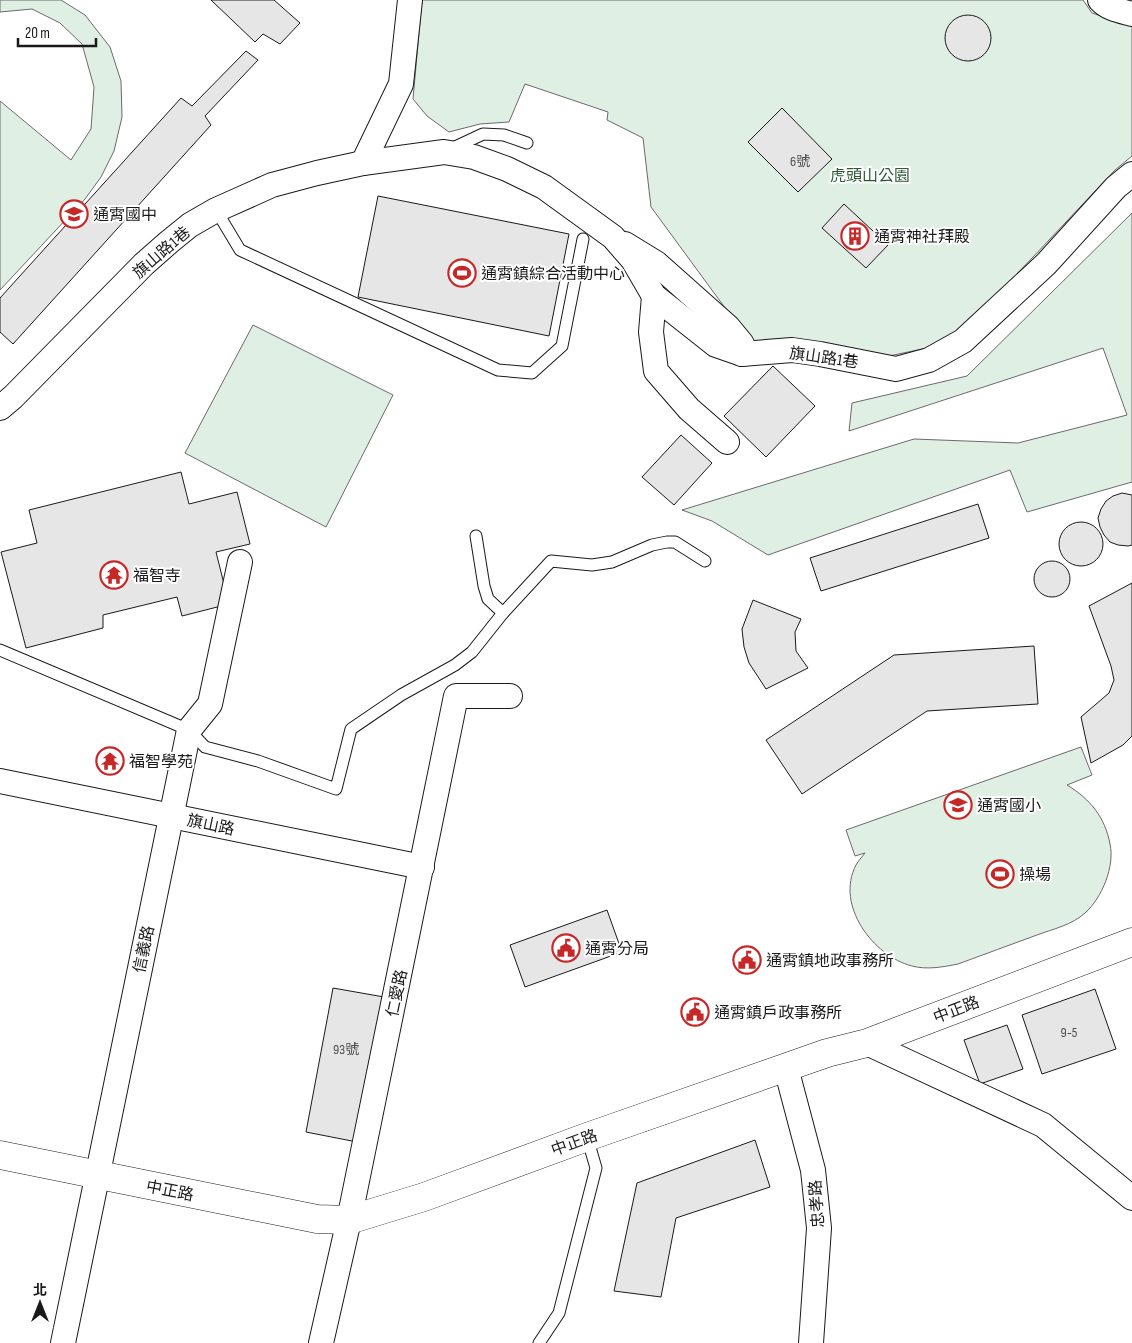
<svg xmlns="http://www.w3.org/2000/svg" width="1132" height="1343" font-family="'Sofia Sans Condensed','Noto Sans TC',sans-serif">
  <rect width="100%" height="100%" fill="#fff"/>
  <g fill="#e0efe3" stroke="#6a6a6a">
    <path d="M0,0H61L85,15L110,47L121,81L122,117L114,151L101,177L85,199L0,290V101L71,160L91,129L94,87L82,44L60,23L32,9L0,12Z"/>
    <path d="M422,0H1083L1092,13L1132,26V156L1115,170L967,327L927,348L889,356L740,345L731,316L651,207L643,138L607,120L608,112L525,84L509,122L480,124L449,132L427,116L413,99Z"/>
    <path d="M1132,213V482L1027,512L1010,470L768,555L712,521L682,510L914,439L1018,443L1127,415L1103,348L849,431L852,403L967,376Z"/>
    <path d="M253,325L393,395L326,527L185,453Z"/>
    <path d="M1081,747L1092,775L1067,785C1090,799 1105,817 1110,844C1115,866 1102,898 1085,913C1072,925 1053,929 1037,935C1011,945 984,954 958,964C943,967 927,970 912,966C873,956 835,905 856,865C858,861 862,857 865,853L855,856L846,830Z"/>
  </g>
  <g fill="#e6e6e6" stroke="#1a1a1a">
    <path d="M211,0H274L300,23L280,44L263,34L255,42Z"/>
    <circle cx="968" cy="38" r="23"/>
    <path d="M246,51L258,60L205,116L211,125L13,344L0,332V298L181,98L192,106Z"/>
    <path d="M782,108L832,159L798,192L748,142Z"/>
    <path d="M378,196L569,234L549,336L358,297Z"/>
    <path d="M844,204L888,245L866,268L822,228Z"/>
    <path d="M773,366L815,406L766,457L724,416Z"/>
    <path d="M681,435L712,463L674,505L642,477Z"/>
    <path d="M181,472L189,504L237,492L250,544L216,552L229,604L182,616L177,597L103,615V628L26,648L1,552L37,543L29,510Z"/>
    <path d="M1122,493L1132,495V545L1128,546L1118,545L1110,542L1104,535L1100,527L1098,518L1101,509L1106,501L1113,496Z"/>
    <path d="M978,504L989,538L821,591L810,558Z"/>
    <circle cx="1081" cy="544" r="22"/>
    <circle cx="1052" cy="579" r="18"/>
    <path d="M1132,583V736L1123,745L1091,763L1081,717L1109,693L1114,680L1111,666L1089,606Z"/>
    <path d="M753,600L801,619L795,632L796,651L808,668L766,689L749,663L744,647L742,629Z"/>
    <path d="M1034,646L1038,704L927,711L802,794L766,740L894,655Z"/>
    <path d="M607,910L622,952L525,987L510,945Z"/>
    <path d="M333,988L384,997L357,1142L306,1132Z"/>
    <path d="M1095,989L1116,1049L1042,1074L1022,1015Z"/>
    <path d="M1007,1025L1023,1069L980,1084L964,1040Z"/>
    <path d="M755,1140L770,1187L676,1218L661,1297L614,1291L637,1183Z"/>
  </g>
  <g fill="none" stroke-linecap="round" stroke-linejoin="round">
    <g stroke="#1a1a1a" stroke-width="13">
      <g id="service">
        <path d="M451,149L483,134L504,135L527,143"/>
        <path d="M216,210L240,250L498,370L532,373L562,346L583,239"/>
        <path d="M476,536L484,586L488,599L503,613"/>
        <path d="M0,650L189,730L205,747L258,761L336,789L351,729L401,695L455,665L472,652L503,613L551,561L592,565L612,562L652,545L667,542H675L705,561"/>
        <path d="M539,1343L559,1313L596,1168L587,1137"/>
      </g>
    </g>
    <g stroke="#1a1a1a" stroke-width="26">
      <g id="minor">
        <path d="M1100,0C1108,9 1121,11 1132,14"/>
        <path d="M363,163L401,84L410,0"/>
        <path d="M625,244L656,263L728,327L742,344V354"/>
        <path d="M654,296L651,332L656,371L689,409L727,442"/>
        <path d="M0,408L13,397L144,264L169,242L190,225L216,210L272,185L317,173L363,163L444,152L474,157L507,169L544,187L613,237L633,260L654,296L716,345L742,354L792,350L820,354L896,369L929,360L963,341L1046,264L1116,187L1132,174"/>
        <path d="M0,781L422,867"/>
        <path d="M867,1043L1043,1125L1132,1198"/>
        <path d="M786,1068L813,1170L819,1228L811,1343"/>
        <path d="M63,1343L189,730L210,704L240,562"/>
        <path d="M321,1343L349,1220L456,696H510"/>
      </g>
    </g>
    <g stroke="#1a1a1a" stroke-width="29">
      <path id="secondary" d="M0,1155L317,1219L349,1220L424,1197L587,1137L827,1053L867,1043L1132,942"/>
    </g>
    <use href="#service" stroke="#fff" stroke-width="11"/>
    <use href="#minor" stroke="#fff" stroke-width="24"/>
    <use href="#secondary" stroke="#fff" stroke-width="28"/>
  </g>
  <defs>
    <g id="school-ring" transform="scale(1.4375)"><circle r="9.5" fill="#fff" stroke="#c62828" stroke-width="1.5"/><path d="M0-5L7-2L0 1L-7-2ZM-4 1L0 2.5L4 1V4Q0 6-4 4Z" fill="#c62828"/></g>
    <g id="building-ring" transform="scale(1.4375)"><circle r="9.5" fill="#fff" stroke="#c62828" stroke-width="1.5"/><path d="M-4-6H4V6H1V3H-1V6H-4ZM-2.5-4.3h1.7v1.8h-1.7ZM.8-4.3h1.7v1.8H.8ZM-2.5-1h1.7V.8h-1.7ZM.8-1h1.7V.8H.8Z" fill="#c62828"/></g>
    <g id="stadium-ring" transform="scale(1.4375)"><circle r="9.5" fill="#fff" stroke="#c62828" stroke-width="1.5"/><path d="M0-5a6.5 5 0 1 0 0 10a6.5 5 0 1 0 0-10ZM-3.5-1.8h7v3.6h-7Z" fill="#c62828"/></g>
    <g id="temple-ring" transform="scale(1.4375)"><circle r="9.5" fill="#fff" stroke="#c62828" stroke-width="1.5"/><path d="M0-6L5-2H3V0L6.5 2.5H4V6H1.5V3h-3V6H-4V2.5H-6.5L-3 0V-2H-5Z" fill="#c62828"/></g>
    <g id="civic-ring" transform="scale(1.4375)"><circle r="9.5" fill="#fff" stroke="#c62828" stroke-width="1.5"/><path d="M-.6-6.5H3V-4.5H.6V-3L4-1V1h2V6H-6V1h2V-1L-.6-3ZM-1.2 2.5V6h2.4V2.5Z" fill="#c62828"/></g>
  </defs>
  <g fill-rule="evenodd">
    <use href="#school-ring" x="74" y="214"/>
    <use href="#building-ring" x="855" y="236"/>
    <use href="#stadium-ring" x="462" y="273"/>
    <use href="#temple-ring" x="114" y="575"/>
    <use href="#temple-ring" x="110" y="761"/>
    <use href="#school-ring" x="958" y="805"/>
    <use href="#stadium-ring" x="1000" y="874"/>
    <use href="#civic-ring" x="566" y="948"/>
    <use href="#civic-ring" x="747" y="960"/>
    <use href="#civic-ring" x="695" y="1012"/>
  </g>
  <g text-anchor="middle" stroke-width="4" stroke-linejoin="round" paint-order="stroke">
    <g font-size="14" fill="#4d4d4d">
      <text x="800" y="166">6號</text>
      <text x="1069" y="1037">9-5</text>
      <text x="346" y="1054">93號</text>
    </g>
    <g font-size="16" fill="#2b5a34" stroke="#fff">
      <text x="870" y="181">虎頭山公園</text>
    </g>
    <g font-size="16" fill="#1a1a1a" stroke="#fff" text-anchor="start">
      <text x="93" y="220">通霄國中</text>
      <text x="874" y="242">通霄神社拜殿</text>
      <text x="481" y="279">通霄鎮綜合活動中心</text>
      <text x="133" y="581">福智寺</text>
      <text x="129" y="767">福智學苑</text>
      <text x="977" y="811">通霄國小</text>
      <text x="1019" y="880">操場</text>
      <text x="585" y="954">通霄分局</text>
      <text x="766" y="966">通霄鎮地政事務所</text>
      <text x="714" y="1018">通霄鎮戶政事務所</text>
    </g>
    <g font-size="16" fill="#1a1a1a" stroke="#fff">
      <text transform="translate(161 252) rotate(-41)" y="6">旗山路1巷</text>
      <text transform="translate(824 357) rotate(8)" y="6">旗山路1巷</text>
      <text transform="translate(211 824) rotate(12)" y="6">旗山路</text>
      <text transform="translate(143 949) rotate(-78)" y="6">信義路</text>
      <text transform="translate(396 993) rotate(-78)" y="6">仁愛路</text>
      <text transform="translate(956 1009) rotate(-21)" y="6">中正路</text>
      <text transform="translate(574 1142) rotate(-20)" y="6">中正路</text>
      <text transform="translate(170 1190) rotate(11)" y="6">中正路</text>
      <text transform="translate(816 1204) rotate(-94)" y="6">忠孝路</text>
    </g>
  </g>
  <g transform="translate(40 1303)" stroke="#ffffff" stroke-width="4" paint-order="stroke">
  <path d="M0-4L9 19L0 12L-9 19Z" fill="#1a1a1a"/>
  <text y="-8" font-size="14" font-weight="bold" text-anchor="middle" fill="#1a1a1a">北</text>
  </g>
  <path d="M18 38v8h78v-8" fill="none" stroke="#1a1a1a" stroke-width="2.5"/>
  <text x="25" y="38" font-size="15" fill="#1a1a1a" stroke="#ffffff" stroke-width="4" paint-order="stroke">20 m</text>
</svg>
